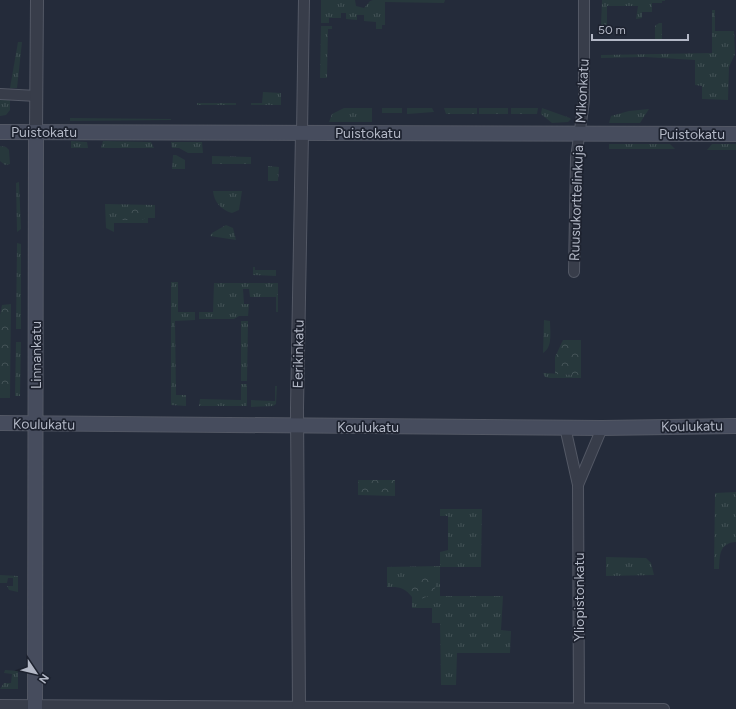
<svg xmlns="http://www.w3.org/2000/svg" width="736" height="709" font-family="Figtree,sans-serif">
  <defs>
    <pattern id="grass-tufts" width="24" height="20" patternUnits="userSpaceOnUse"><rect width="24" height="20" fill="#27383c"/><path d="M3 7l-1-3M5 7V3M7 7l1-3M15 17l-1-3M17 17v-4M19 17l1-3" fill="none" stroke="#445357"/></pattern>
    <pattern id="park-crowns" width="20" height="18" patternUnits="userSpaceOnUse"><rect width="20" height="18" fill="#27383c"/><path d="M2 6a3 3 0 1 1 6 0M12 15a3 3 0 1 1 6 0" fill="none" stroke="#445357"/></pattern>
  </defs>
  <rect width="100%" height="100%" fill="#242b3a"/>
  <g fill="url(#grass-tufts)">
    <path d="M321,0H355L356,6L364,8L370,1L373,0H463H445L444,3L385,2V25H382V29H376V22L364,21V15H357V20L346,19V13H341V18H329V23H321Z"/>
    <path d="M602,0H665V1H662V3H652V12H642V18L636,19L638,6H607V25H601Z"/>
    <path d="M712,10H715V31H734L735,54L729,67L728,100L702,99V86L695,85V60L645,57L601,58V55L712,53Z"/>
    <path d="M659,23H662V41H655V26Z"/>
    <path d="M321,26H332V29H328L327,78H320Z"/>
    <path d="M18,42H22L17,88H10Z"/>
    <path d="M263,92L281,93V105H251V103H262Z"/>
    <path d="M0,100H10V110L6,115L0,116Z"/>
    <rect x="197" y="103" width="39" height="2"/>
    <path d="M344,108H372V122H329L332,114Z"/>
    <rect x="382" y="108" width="20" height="5"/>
    <path d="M407,108H432L434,112L407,114Z"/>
    <path d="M444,108H477V114H446Z"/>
    <rect x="479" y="108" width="29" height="6"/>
    <path d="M511,108H538L537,114H511Z"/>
    <path d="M542,108L570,118L571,119L568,122L552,123L541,114Z"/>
    <path d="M649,109L640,123H609L611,116L629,111Z"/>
    <path d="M70,118L171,119V120L70,121Z"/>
    <path d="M71,141L87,142L88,148H71Z"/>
    <path d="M103,141L151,142L154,148H101Z"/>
    <path d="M171,142H202L203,153H188L179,148H172Z"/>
    <path d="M609,144H670L675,149H609Z"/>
    <path d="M712,144H736V150H707Z"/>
    <path d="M0,146L6,147L9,150L10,164L5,165L0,161Z"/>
    <path d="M173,155H176L185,160V169H172Z"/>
    <path d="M212,156L251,157V164H212Z"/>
    <path d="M268,166L279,167L278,181H268Z"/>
    <path d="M19,182L21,229L17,232L16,183Z"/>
    <path d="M213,191H242L239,210L232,213C221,210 214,202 213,191Z"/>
    <path d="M105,204L155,205V218H148V223H114V232L106,228Z"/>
    <path d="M226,225L233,228L236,240L210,236L212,233Z"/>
    <path d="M17,243L21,244V329H16Z"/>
    <path d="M253,267H255V270H276V276L253,275Z"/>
    <path d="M171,282H178V312H195V320L175,321L176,395H186V406L171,405Z"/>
    <path d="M214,283H278V312H276V297H250L249,289H243L244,304H249L248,316H239L234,319H199V312H213Z"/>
    <path d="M544,320L550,321C550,331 553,347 543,353Z"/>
    <path d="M241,321H248L247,381H241Z"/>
    <path d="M16,342H21L20,396H15Z"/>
    <path d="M543,373L581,375V378H550L545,377Z"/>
    <path d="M241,384H247V406H199L200,399L241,400Z"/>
    <path d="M275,386H277L276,404L273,406L251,407V400L275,401Z"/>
    <path d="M736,492V542C719,543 720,555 719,569H714L715,493Z"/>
    <path d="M440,509H482L481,567H440V596H503L501,630L511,631L510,653H457L456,685H441L440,623H432V608H412V597C404,587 399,587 387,587V567L440,566V552L448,550V516H440Z"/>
    <path d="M606,557L646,558L651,563L654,575L606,576Z"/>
    <path d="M0,575L18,576V592L9,590L7,586H13V578H8L7,583H0Z"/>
    <path d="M5,670L18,671V689H0L4,683H11L12,674L4,673Z"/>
  </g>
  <g fill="url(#park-crowns)">
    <path d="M120,207H148L151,209V214L142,220H119Z"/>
    <path d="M11,304L10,398H0V315L2,305Z"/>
    <path d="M563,340H581V375L555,374V357Z"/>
    <path d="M358,480H395V496L358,495Z"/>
    <path d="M422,572L429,573L435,576C440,588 430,599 417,599C401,592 407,577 422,572Z"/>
  </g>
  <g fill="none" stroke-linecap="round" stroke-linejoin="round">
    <g stroke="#535865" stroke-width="12">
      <g id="minor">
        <path d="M0,94L37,96"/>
        <path d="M302,133L304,0"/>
        <path d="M574,272L576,158L584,101V0"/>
        <path d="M565,427L578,485L579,709"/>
        <path d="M578,485L602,428"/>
        <path d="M0,705L664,709"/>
      </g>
    </g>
    <g stroke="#535865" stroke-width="14">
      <g id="tertiary">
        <path d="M36,132L37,0"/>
        <path d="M299,709L297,408L302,133"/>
      </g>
    </g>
    <g stroke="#535865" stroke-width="16">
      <g id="secondary">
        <path d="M0,132L736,134"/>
        <path d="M0,423L602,428L736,426"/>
        <path d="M35,709L36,132"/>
      </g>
    </g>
    <use href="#minor" stroke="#383d4a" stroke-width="10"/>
    <use href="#tertiary" stroke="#383d4a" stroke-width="12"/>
    <use href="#secondary" stroke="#464c5d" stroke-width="14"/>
  </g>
  <g text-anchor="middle" stroke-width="3.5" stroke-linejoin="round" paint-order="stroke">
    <g font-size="14" fill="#b3b8c6" stroke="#1d222f">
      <text transform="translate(582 91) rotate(-87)" y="5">Mikonkatu</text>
      <text x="44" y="137">Puistokatu</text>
      <text x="368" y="138">Puistokatu</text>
      <text x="692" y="139">Puistokatu</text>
      <text transform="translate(576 203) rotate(-88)" y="5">Ruusukorttelinkuja</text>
      <text transform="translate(298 354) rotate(-89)" y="5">Eerikinkatu</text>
      <text transform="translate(36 355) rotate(-90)" y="5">Linnankatu</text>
      <text transform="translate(44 424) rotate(1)" y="5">Koulukatu</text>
      <text transform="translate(692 426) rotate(-1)" y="5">Koulukatu</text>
      <text x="368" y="432">Koulukatu</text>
      <text transform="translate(579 597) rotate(-90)" y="5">Yliopistonkatu</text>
    </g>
  </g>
  <g transform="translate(36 673) rotate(125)" stroke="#1d222f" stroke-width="3" paint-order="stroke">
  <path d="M0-3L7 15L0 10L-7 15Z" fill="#b3b8c6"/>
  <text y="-6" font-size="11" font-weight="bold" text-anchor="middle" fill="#b3b8c6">N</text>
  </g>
  <path d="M592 34v6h96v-6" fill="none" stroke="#b3b8c6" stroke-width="2"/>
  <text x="598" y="34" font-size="12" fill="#b3b8c6" stroke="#1d222f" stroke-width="3" paint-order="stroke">50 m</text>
</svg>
